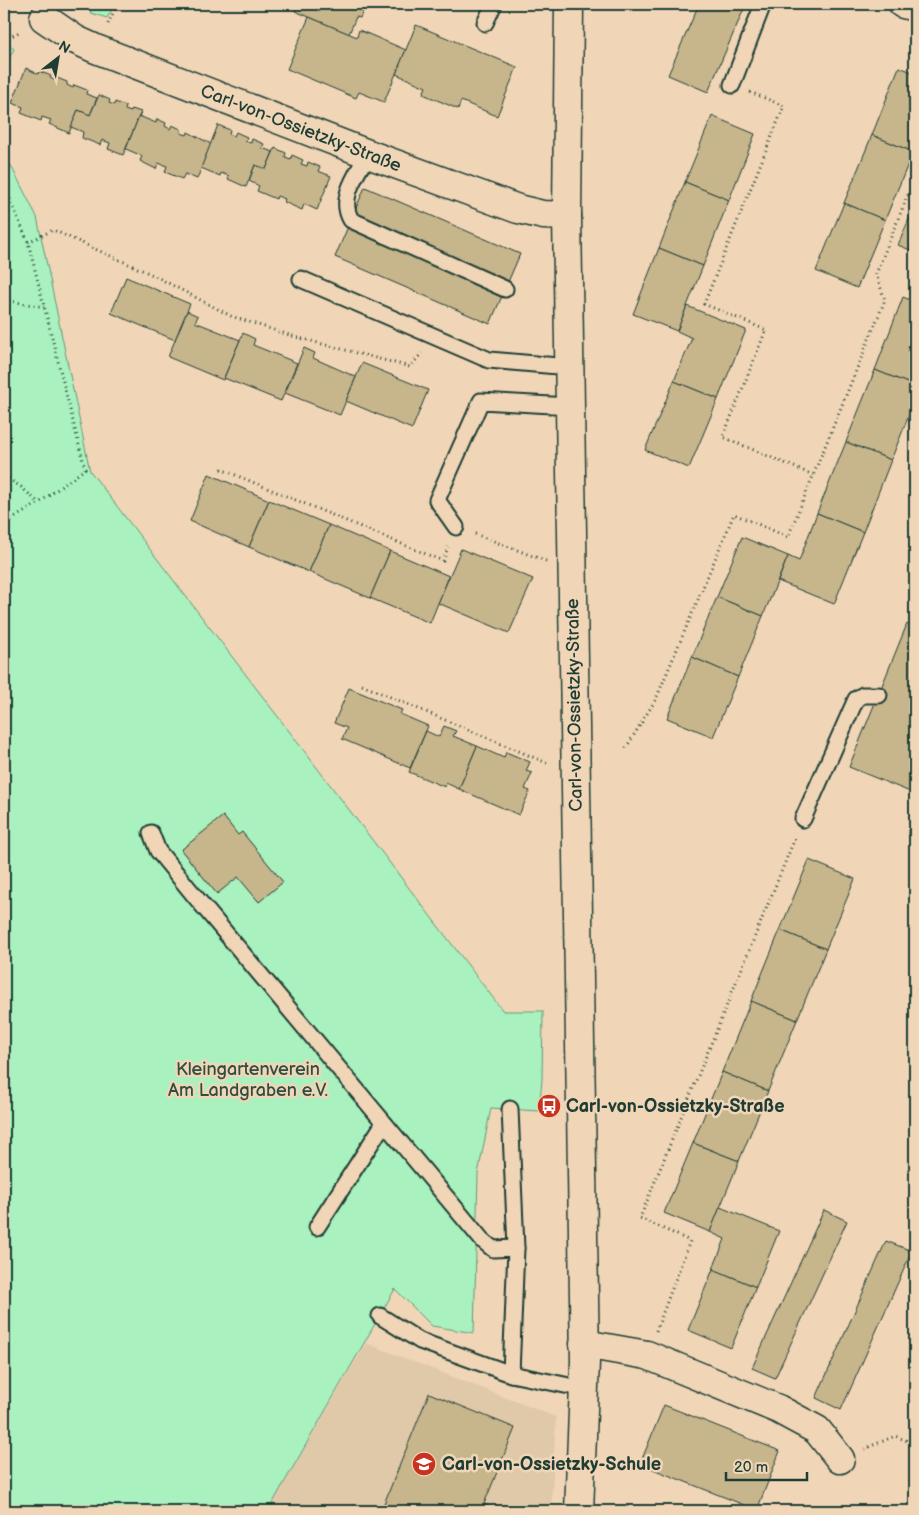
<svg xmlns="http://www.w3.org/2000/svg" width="919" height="1515" font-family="'Balsamiq Sans',sans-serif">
  <rect width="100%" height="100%" fill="#f0d6b7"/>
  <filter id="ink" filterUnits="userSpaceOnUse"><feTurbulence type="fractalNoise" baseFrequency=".02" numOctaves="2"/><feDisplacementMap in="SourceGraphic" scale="10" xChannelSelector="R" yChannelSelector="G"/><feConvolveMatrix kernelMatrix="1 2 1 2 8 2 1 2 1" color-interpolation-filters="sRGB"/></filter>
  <g filter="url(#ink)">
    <path fill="#e0c9a8" d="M366,1343L556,1417L551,1511H268Z"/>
    <g fill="#a9f1be" stroke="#649779">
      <path d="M89,4H115L107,18L91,13Z"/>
      <path d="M4,41L14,49L4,68Z"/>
      <path d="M4,152L37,217L90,471L503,1011H543L542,1080L539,1111L491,1108L478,1174L474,1333L432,1326L395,1289L268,1511H4Z"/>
    </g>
    <g fill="#c7b58c" stroke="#1f3d34">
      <path d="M298,4H366L360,18L356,17L349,34L295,11Z"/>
      <path d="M699,4H746L708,92L668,75Z"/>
      <path d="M309,17L357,37L359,30L406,50L384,102L359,92L356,98L287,69Z"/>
      <path d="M416,25L517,67L497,116L461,101L458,109L423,94L426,87L396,74Z"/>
      <path d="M899,67L915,73V147L913,152L872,135Z"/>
      <path d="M26,68L38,74L39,71L51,76L50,78L56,81L57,78L67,82V85L73,88L74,85L87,90L86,94L97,98L90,115L78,110L69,133L49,124L51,120L42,117L41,121L21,113L23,107L12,103Z"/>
      <path d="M99,95L110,100L109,103L114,105L115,102L126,106L125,110L131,112L132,109L141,112L123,155L108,149L110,143L102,140L100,145L82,138L83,132L71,127L78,110L90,115Z"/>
      <path d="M139,116L156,123L157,119L166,123L165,126L170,129L172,125L181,129V133L187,135L188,132L211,144L197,179L185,174L182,179L165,172L167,166L158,163L156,169L140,161L142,156L126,149Z"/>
      <path d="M712,116L755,134L729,200L685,182Z"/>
      <path d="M218,125L230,130L229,134L234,136L236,132L238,133L247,137L245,141L251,143L252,139L264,144L262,148L273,152L266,169L255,165L246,187L228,179L229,176L221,173L220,176L201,168Z"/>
      <path d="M872,135L913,152L885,220L844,203Z"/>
      <path d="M275,148L286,153L285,157L291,159L292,155L303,160L301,164L307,166L308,162L320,167L318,171L331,176L317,210L304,204L302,210L284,202L285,199L277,196L276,199L257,191L259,186L249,181L255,165L266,169Z"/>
      <path d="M685,182L729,200L703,266L659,248Z"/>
      <path d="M365,187L520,254L490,324L335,257Z"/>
      <path d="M844,203L885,220L857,288L816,271Z"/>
      <path d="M915,205V252L898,245Z"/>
      <path d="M659,248L703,266L677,331L633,314Z"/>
      <path d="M126,277L190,304L175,340L111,313Z"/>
      <path d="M903,297L915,302V386L875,370Z"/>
      <path d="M687,306L746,330L718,399L674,381L692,338L677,331Z"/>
      <path d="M187,311L198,316L195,322L240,340L223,380L168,357Z"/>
      <path d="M243,333L255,339L253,345L297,363L281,401L224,378Z"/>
      <path d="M304,348L315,353L313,358L356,377L340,415L285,393Z"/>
      <path d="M362,363L428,390L412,429L346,401Z"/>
      <path d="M875,370L915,386V400L891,460L846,442Z"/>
      <path d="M674,381L718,399L689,468L645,450Z"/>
      <path d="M846,442L891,460L863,532L817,513Z"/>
      <path d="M209,474L269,500L249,547L190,521Z"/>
      <path d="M269,500L329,525L309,572L249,547Z"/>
      <path d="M817,513L863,532L834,604L778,581L788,556L799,561Z"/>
      <path d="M329,525L390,551L370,598L309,572Z"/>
      <path d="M742,537L788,556L763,616L717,597Z"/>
      <path d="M461,549L533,579L509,633L438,603Z"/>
      <path d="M390,551L449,576L430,623L370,598Z"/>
      <path d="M717,597L763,616L738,677L692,657Z"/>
      <path d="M907,624L915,628V794L849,767Z"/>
      <path d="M692,657L738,677L713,737L667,718Z"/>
      <path d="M349,688L402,710L400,714L428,726L410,768L342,739L347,728L334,723Z"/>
      <path d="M444,726L456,731L453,736L477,746L459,789L446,783L445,787L409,772L426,731L439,737Z"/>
      <path d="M477,746L504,758L506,752L530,762L526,771L532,773L525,789L530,791L519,815L459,789Z"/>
      <path d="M223,816L238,835L242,832L283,882L259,902L238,877L217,894L181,850Z"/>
      <path d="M809,860L855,879L826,949L780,930Z"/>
      <path d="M780,930L826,949L797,1020L751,1001Z"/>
      <path d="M751,1001L797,1020L768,1091L722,1072Z"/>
      <path d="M722,1072L768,1091L739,1161L693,1143Z"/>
      <path d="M693,1143L739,1161L710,1232L664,1213Z"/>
      <path d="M720,1207L779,1231L756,1287L713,1269L725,1239L710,1232Z"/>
      <path d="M824,1210L847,1221L775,1378L752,1368Z"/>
      <path d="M886,1241L912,1251L841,1410L816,1398Z"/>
      <path d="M713,1269L756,1287L731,1348L688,1330Z"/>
      <path d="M429,1393L515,1428L484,1504L501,1511H381Z"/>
      <path d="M664,1405L780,1451L757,1510L640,1464Z"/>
    </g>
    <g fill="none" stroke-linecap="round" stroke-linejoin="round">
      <g stroke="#1f3d34" stroke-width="19">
        <g id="service">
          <path d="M485,23L494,4"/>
          <path d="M732,85L763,4"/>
          <path d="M368,154C357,174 338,198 351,220L505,289"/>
          <path d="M301,279L489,360L569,367"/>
          <path d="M456,527L437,500L481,401L570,406"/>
          <path d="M803,819L856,699L863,695H879"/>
          <path d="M151,833L158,851L198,900L482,1240L493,1249L516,1248L511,1374L584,1389"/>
          <path d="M510,1109L516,1248"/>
          <path d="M317,1227L384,1123"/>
          <path d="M380,1316L420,1341L511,1374"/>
        </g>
      </g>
      <g stroke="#1f3d34" stroke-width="31">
        <g id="minor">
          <path d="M569,4L567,216L585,1361L579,1511"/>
          <path d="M903,4L915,7"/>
          <path d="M44,18L76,40L96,49L368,154L518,209L543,215L567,216"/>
          <path d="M584,1344L647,1355L778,1409L817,1430L840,1459"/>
        </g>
      </g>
      <g stroke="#1f3d34" stroke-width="3" stroke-dasharray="1 4" stroke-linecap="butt">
        <path d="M108,24L117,4"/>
        <path d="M4,40L21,31"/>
        <path d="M750,92L784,106L704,304L766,330L723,437L813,475"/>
        <path d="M4,185L28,242L85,469L39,503L4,524"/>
        <path d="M28,242L53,230L153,275L231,316L292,336L410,367L422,353"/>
        <path d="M4,300L44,307"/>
        <path d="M221,469L443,561L448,547"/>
        <path d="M4,476L21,487L39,503"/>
        <path d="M475,534L546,561"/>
        <path d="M362,685L547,763"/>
        <path d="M626,748L656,699L734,514L788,537L885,300L876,274L915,177"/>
        <path d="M656,1331L690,1241L640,1218L795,838"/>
        <path d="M864,1449L895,1436L915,1444"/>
      </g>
      <use href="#service" stroke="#f0d6b7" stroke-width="15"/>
      <use href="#minor" stroke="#f0d6b7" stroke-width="28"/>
    </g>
  </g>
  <defs>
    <g id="bus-disc" transform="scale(1.25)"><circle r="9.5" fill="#c8321e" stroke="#f0d6b7"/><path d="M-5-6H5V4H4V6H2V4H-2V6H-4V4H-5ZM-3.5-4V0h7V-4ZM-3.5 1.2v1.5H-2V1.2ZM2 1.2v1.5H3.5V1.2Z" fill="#fff"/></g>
    <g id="school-disc" transform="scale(1.25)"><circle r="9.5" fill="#c8321e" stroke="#f0d6b7"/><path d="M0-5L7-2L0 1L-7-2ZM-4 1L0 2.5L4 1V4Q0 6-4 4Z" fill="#fff"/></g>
  </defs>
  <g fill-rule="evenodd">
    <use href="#bus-disc" x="549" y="1106"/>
    <use href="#school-disc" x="424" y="1464"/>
  </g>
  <g text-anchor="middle" stroke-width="5" stroke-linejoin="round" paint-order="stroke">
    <g font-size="18" fill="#1f3d34" stroke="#f0d6b7">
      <text transform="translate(301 128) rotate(21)" y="6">Carl-von-Ossietzky-Straße</text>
      <text transform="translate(574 705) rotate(-91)" y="6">Carl-von-Ossietzky-Straße</text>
    </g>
    <g font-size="18" fill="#2d4f42" stroke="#f0d6b7">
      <text x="248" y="1075">Kleingartenverein<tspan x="248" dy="21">Am Landgraben e.V.</tspan></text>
    </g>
    <g font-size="18" font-weight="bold" fill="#1f3d34" stroke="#f0d6b7" text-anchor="start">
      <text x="566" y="1112">Carl-von-Ossietzky-Straße</text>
      <text x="442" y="1470">Carl-von-Ossietzky-Schule</text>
    </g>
  </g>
  <rect width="919" height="1515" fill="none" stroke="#f0d6b7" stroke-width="20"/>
  <rect x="10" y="10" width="899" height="1495" fill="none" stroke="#1f3d34" stroke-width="2" filter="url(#ink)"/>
  <g transform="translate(58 58) rotate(31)" stroke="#f0d6b7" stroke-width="4" paint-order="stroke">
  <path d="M0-4L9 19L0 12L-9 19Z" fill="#1f3d34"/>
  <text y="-8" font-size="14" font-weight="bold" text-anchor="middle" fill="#1f3d34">N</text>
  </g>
  <path d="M726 1472v8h81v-8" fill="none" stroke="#1f3d34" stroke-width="2.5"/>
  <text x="734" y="1472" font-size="15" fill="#1f3d34" stroke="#f0d6b7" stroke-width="4" paint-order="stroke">20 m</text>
</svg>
